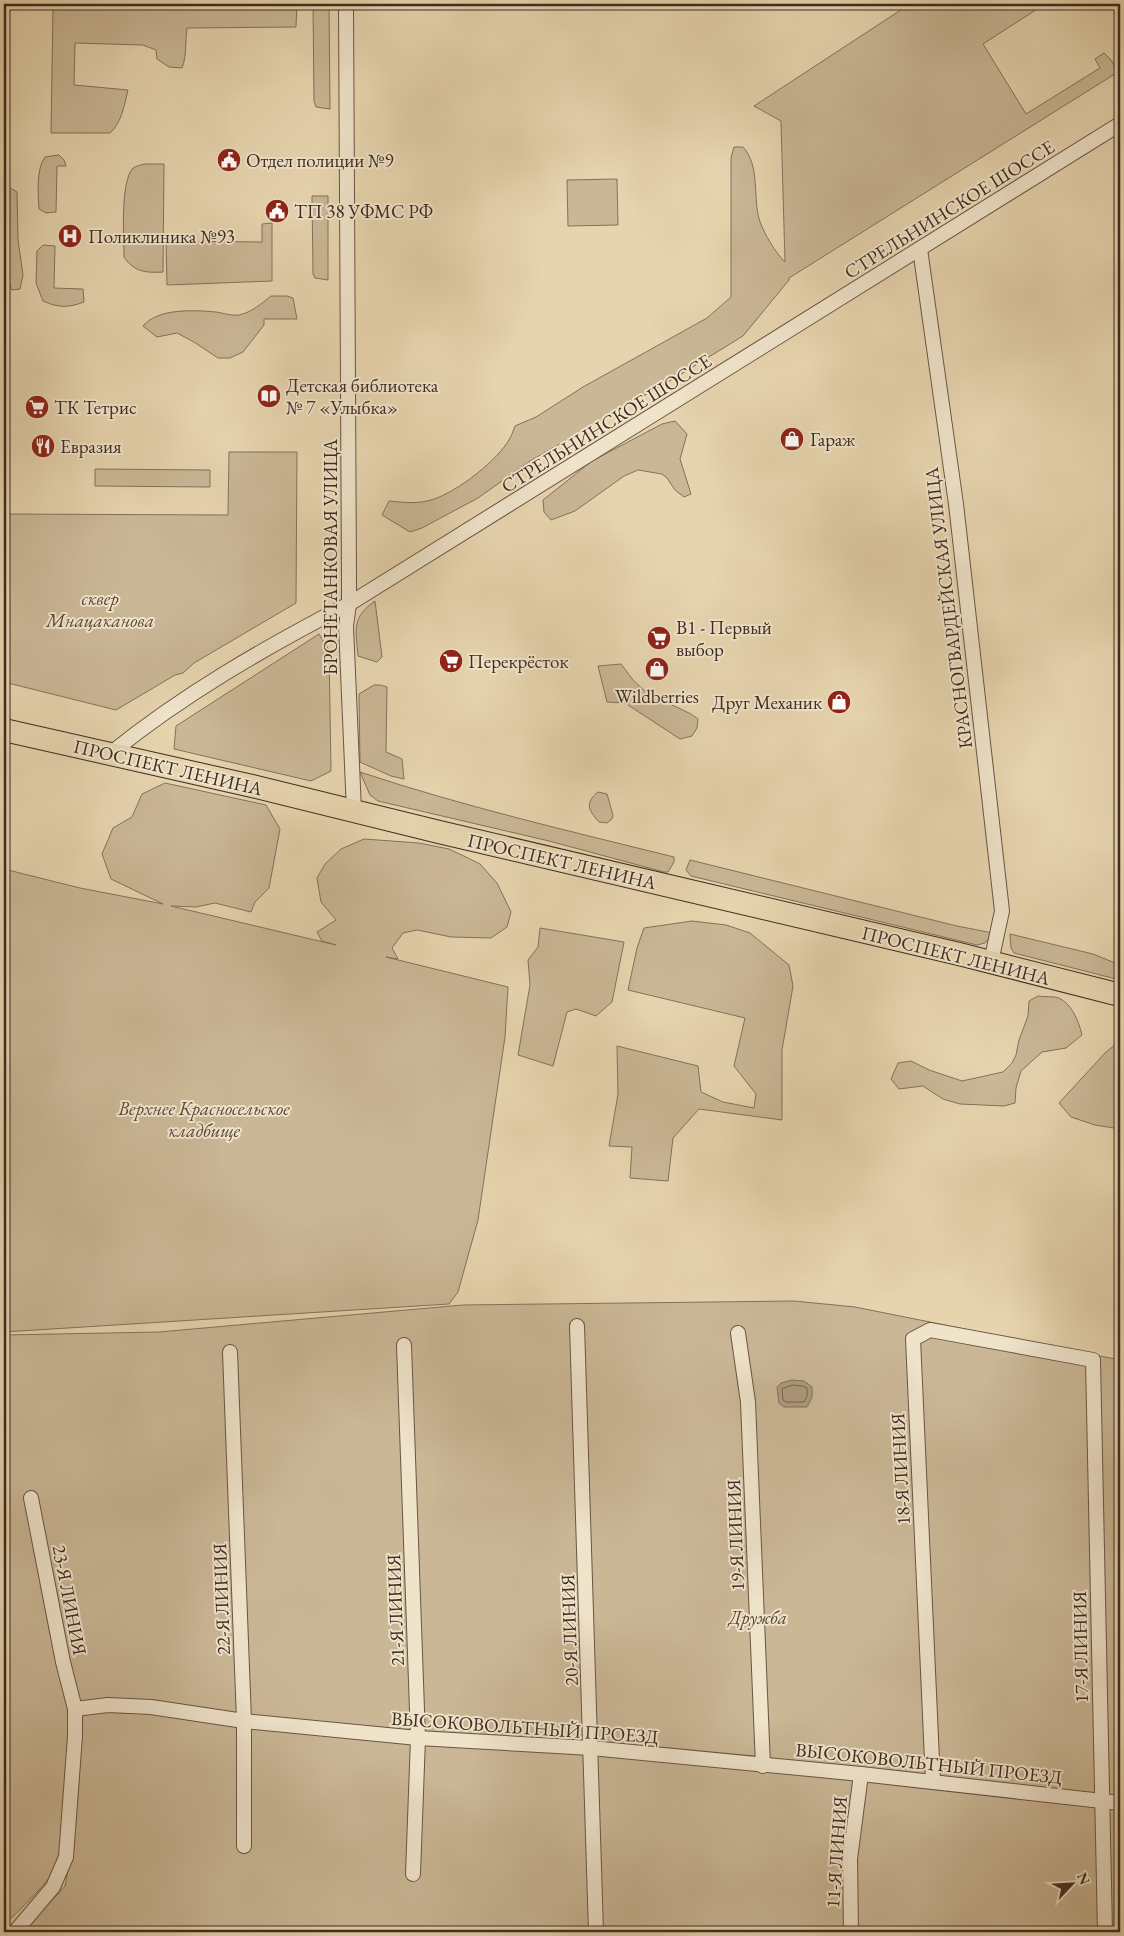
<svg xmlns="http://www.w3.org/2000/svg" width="1124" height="1936" font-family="'EB Garamond',serif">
  <rect width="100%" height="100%" fill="#e6d4ae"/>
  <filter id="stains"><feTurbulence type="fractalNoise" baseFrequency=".004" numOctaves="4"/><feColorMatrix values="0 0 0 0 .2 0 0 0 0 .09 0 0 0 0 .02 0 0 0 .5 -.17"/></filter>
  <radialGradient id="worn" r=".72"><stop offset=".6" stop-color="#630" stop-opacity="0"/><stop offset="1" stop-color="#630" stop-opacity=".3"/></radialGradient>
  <g fill="#cab796" stroke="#84715c">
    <path d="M4,4H297L296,27L187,28C185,41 187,56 182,68L169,67L157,59L156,50L143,45L75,43L74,85L128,90C124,106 122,122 110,133H51L53,8L4,6Z"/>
    <path d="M313,4H329L330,109L316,107L314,101Z"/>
    <path d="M910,4H1045L983,44L1026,114L1100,68L1095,59L1104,53L1111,60L1118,72L789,278V280L743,336L678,376L530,461L478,498L422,528L410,532L382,515L389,501C402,502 414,504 427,501C452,496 493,464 507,443C511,438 513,431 515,426L536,417L583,387L707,318L731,297V158L734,147H743C761,167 752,198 760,222C765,235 775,252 785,262L781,121L754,106Z"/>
    <path d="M59,155L64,160L66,166H57L56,212L46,213L39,209C38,194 36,169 45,157Z"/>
    <path d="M144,164H164L163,272C146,273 134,272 124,257C124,238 120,182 133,168C136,166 141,165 144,164Z"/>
    <path d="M617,179L618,225L568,226L567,180Z"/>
    <path d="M4,186H7L17,192L18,240L23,275L20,289L12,290L4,272Z"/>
    <path d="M312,196H328V280L315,278L313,274Z"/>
    <path d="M272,223V281L167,285L166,241L262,242V224Z"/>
    <path d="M43,245L55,246L54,288L83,289L84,302C68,308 59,308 43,301L36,283L37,251Z"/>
    <path d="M271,296H287L293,298L297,319H264V325L243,352L230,358H218L194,342L177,333L157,337L143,326C158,308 194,310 216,312C223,313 231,316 239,315C252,312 261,304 271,296Z"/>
    <path d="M675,421L687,434L680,459L691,494L684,497L675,490L667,478L662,474L638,470L624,476L575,511L551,520L544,512L543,500L592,461L662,424Z"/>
    <path d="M229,452H297L296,603L194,663L183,673L175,675L116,710L4,682V514L228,515Z"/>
    <path d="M95,469L210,470V487L95,486Z"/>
    <path d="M375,601L382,657L377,662L358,656C356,629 351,618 375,601Z"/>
    <path d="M319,634L329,650L331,771L311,781L174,749L176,726Z"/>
    <path d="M621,664L633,680L647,693L691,714L698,719L697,728L692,736L680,739L625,703L607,702L598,666Z"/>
    <path d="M374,685H380L387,687L386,752L402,759L404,779L391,776L360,762L359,694Z"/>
    <path d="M360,772C462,806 569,831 674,857V862L668,872H664L549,841L378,801L370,795Z"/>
    <path d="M165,783L266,805L280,829L269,888L255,902L251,912L215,903L196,907L171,906L336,945L322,941L317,932L336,920L321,902L317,878L325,864L341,849L364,839L419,843L449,849L468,858L480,864L497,883L511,912L507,927L491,938L451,937L417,930L403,933L392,948L398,959L386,957L508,987L505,1037L478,1220L458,1292L449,1304L4,1332V869L80,888L163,904L111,879L102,854L113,828L132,817L142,794Z"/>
    <path d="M598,792L607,794L613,815L612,819L607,823L599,822C589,811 584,803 598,792Z"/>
    <path d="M690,860L957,926L993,933L985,943L977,945L691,876L686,870Z"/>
    <path d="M692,921L726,925L750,933L789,965L793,986L782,1050V1120L699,1109L673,1138L668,1181L630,1178L632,1147L609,1146L618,1094L617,1046L698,1066L701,1092L723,1102L754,1108L756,1094L734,1066L745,1018L628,990L637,948L644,928Z"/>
    <path d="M540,928L624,942L612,1002L596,1016L576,1009L567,1012L553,1066L518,1055L530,985L528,960L538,947Z"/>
    <path d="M1010,934L1093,954L1120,965V980L1014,953L1011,948Z"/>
    <path d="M1038,996C1044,997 1053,996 1059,998C1072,1004 1079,1022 1082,1035L1066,1048L1042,1052L1021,1071L1016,1088L1015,1103L1004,1106L960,1104L943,1099L923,1086L899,1089L891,1079L898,1063L911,1061L929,1070L962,1081L1003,1072L1012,1063L1016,1055L1019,1040L1028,1016L1029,1001Z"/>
    <path d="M1120,1041V1129L1095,1125L1071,1117L1059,1103L1106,1052Z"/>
    <path d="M794,1301L855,1307L1120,1360V1932H23L65,1886L73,1844C56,1873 32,1899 7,1922H4V1335L159,1332L463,1305Z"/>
  </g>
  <path fill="#ad9b7e" stroke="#816e59" d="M792,1380L804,1381L812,1387V1397L807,1407H784L779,1403L777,1387L781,1383Z"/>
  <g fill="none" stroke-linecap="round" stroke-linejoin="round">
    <path stroke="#766350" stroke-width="1" d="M793,1385L802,1386L807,1388V1396L804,1402H786L783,1400L782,1389Z"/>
    <g stroke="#695544" stroke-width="16">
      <g id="street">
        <path d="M346,4L349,578V604L346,626L354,811"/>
        <path d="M920,249L956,504L1002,911L991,962"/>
        <path d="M111,753C184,694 266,647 349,604L1120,124"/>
        <path d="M577,1326L596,1932"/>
        <path d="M738,1333L748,1402L763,1766"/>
        <path d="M404,1345L418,1738L413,1874"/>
        <path d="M230,1352L244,1721V1846"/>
        <path d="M75,1709L108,1705L151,1707L244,1721L418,1738L591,1748L861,1774L1120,1803"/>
        <path d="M933,1782L913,1339L930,1330L1093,1360L1105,1932"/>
        <path d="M15,1932L53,1887L66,1857L75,1736V1709L63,1662L31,1498"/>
        <path d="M851,1932L850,1859L861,1774"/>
      </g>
    </g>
    <g stroke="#3f2b21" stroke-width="24">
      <path id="primary" d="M4,730L252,786L439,832L959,954L1120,995"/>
    </g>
    <use href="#street" stroke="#efe3ca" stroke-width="14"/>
    <use href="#primary" stroke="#e6d4ae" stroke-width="22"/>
  </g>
  <defs>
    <g id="civic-disc" transform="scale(1.25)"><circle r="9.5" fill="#8f2418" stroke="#efe3ca"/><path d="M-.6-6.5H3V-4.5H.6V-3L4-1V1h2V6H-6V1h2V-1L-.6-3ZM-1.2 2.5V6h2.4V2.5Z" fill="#fff"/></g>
    <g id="hospital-disc" transform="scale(1.25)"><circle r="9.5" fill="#8f2418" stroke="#efe3ca"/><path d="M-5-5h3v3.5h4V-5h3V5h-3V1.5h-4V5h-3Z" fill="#fff"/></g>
    <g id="library-disc" transform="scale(1.25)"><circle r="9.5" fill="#8f2418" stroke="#efe3ca"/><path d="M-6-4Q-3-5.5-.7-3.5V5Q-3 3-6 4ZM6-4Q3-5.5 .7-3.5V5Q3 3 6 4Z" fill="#fff"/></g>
    <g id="supermarket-disc" transform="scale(1.25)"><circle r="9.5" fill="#8f2418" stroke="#efe3ca"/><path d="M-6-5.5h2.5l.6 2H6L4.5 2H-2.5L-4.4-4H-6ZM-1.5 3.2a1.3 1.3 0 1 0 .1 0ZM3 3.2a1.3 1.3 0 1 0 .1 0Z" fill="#fff"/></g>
    <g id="shop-disc" transform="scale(1.25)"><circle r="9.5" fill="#8f2418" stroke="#efe3ca"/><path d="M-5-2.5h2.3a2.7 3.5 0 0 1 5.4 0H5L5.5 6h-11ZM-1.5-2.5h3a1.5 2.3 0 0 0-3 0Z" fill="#fff"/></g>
    <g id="restaurant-disc" transform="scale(1.25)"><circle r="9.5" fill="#8f2418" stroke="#efe3ca"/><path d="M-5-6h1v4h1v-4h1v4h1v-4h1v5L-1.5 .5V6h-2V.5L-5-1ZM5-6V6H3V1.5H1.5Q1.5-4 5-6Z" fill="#fff"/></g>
  </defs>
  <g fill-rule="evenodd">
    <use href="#civic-disc" x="229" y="160"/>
    <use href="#civic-disc" x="277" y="211"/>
    <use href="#hospital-disc" x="70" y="236"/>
    <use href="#library-disc" x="269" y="396"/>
    <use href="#supermarket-disc" x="37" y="407"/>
    <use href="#shop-disc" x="792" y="439"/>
    <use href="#restaurant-disc" x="43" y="446"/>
    <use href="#supermarket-disc" x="659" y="638"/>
    <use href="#supermarket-disc" x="451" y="661"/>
    <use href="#shop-disc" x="657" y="669"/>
    <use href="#shop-disc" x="839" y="702"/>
  </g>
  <g text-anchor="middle" stroke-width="4" stroke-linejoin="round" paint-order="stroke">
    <g font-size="19" fill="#3f2b21" stroke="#efe3ca" text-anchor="start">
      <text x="246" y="167">Отдел полиции №9</text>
      <text x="294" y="218">ТП 38 УФМС РФ</text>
      <text x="88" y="243">Поликлиника №93</text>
      <text x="286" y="392">Детская библиотека<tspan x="286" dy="22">№ 7 «Улыбка»</tspan></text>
      <text x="54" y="414">ТК Тетрис</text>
      <text x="810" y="446">Гараж</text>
      <text x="60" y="453">Евразия</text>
      <text x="676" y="634">В1 - Первый<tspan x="676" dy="22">выбор</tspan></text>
      <text x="468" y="668">Перекрёсток</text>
      <text x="657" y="703" text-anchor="middle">Wildberries</text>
      <text x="822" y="709" text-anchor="end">Друг Механик</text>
    </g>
    <g font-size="19" fill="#3f2b21" stroke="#efe3ca">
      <text transform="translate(949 209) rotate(-32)" y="7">СТРЕЛЬНИНСКОЕ ШОССЕ</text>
      <text transform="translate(606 423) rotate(-32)" y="7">СТРЕЛЬНИНСКОЕ ШОССЕ</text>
      <text transform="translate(330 557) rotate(-90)" y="7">БРОНЕТАНКОВАЯ УЛИЦА</text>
      <text transform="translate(948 608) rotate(-97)" y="7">КРАСНОГВАРДЕЙСКАЯ УЛИЦА</text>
      <text transform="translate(168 767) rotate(13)" y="7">ПРОСПЕКТ ЛЕНИНА</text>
      <text transform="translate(562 861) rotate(13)" y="7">ПРОСПЕКТ ЛЕНИНА</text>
      <text transform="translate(956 955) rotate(14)" y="7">ПРОСПЕКТ ЛЕНИНА</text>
      <text transform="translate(900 1469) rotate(-93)" y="7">18-Я ЛИНИЯ</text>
      <text transform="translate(735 1535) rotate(-92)" y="7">19-Я ЛИНИЯ</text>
      <text transform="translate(221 1599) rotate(-92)" y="7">22-Я ЛИНИЯ</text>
      <text transform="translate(70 1600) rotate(79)" y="7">23-Я ЛИНИЯ</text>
      <text transform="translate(395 1610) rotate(-92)" y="7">21-Я ЛИНИЯ</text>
      <text transform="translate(569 1630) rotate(-92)" y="7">20-Я ЛИНИЯ</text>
      <text transform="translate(1080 1647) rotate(-91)" y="7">17-Я ЛИНИЯ</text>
      <text transform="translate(525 1727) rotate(4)" y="7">ВЫСОКОВОЛЬТНЫЙ ПРОЕЗД</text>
      <text transform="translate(929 1763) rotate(6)" y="7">ВЫСОКОВОЛЬТНЫЙ ПРОЕЗД</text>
      <text transform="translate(836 1852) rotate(-86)" y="7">11-Я ЛИНИЯ</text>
    </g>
    <g font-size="19" font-style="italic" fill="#5b4738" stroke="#efe3ca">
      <text x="100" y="605">сквер<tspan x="100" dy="22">Мнацаканова</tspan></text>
      <text x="204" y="1115">Верхнее Красносельское<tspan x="204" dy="22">кладбище</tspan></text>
      <text x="758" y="1624">Дружба</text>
    </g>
  </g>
  <rect width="1124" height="1936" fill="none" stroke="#e6d4ae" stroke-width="20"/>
  <rect x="5" y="5" width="1114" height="1926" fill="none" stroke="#3f2b21" stroke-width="2.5"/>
  <rect x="10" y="10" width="1104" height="1916" fill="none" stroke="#3f2b21"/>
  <g transform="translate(1072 1884) rotate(65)" stroke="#efe3ca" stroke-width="4" paint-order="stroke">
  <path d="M0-4L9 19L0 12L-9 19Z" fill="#3f2b21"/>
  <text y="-8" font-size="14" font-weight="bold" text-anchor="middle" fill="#3f2b21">N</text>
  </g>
  <rect width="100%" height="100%" filter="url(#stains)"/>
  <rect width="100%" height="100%" fill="url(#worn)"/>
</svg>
